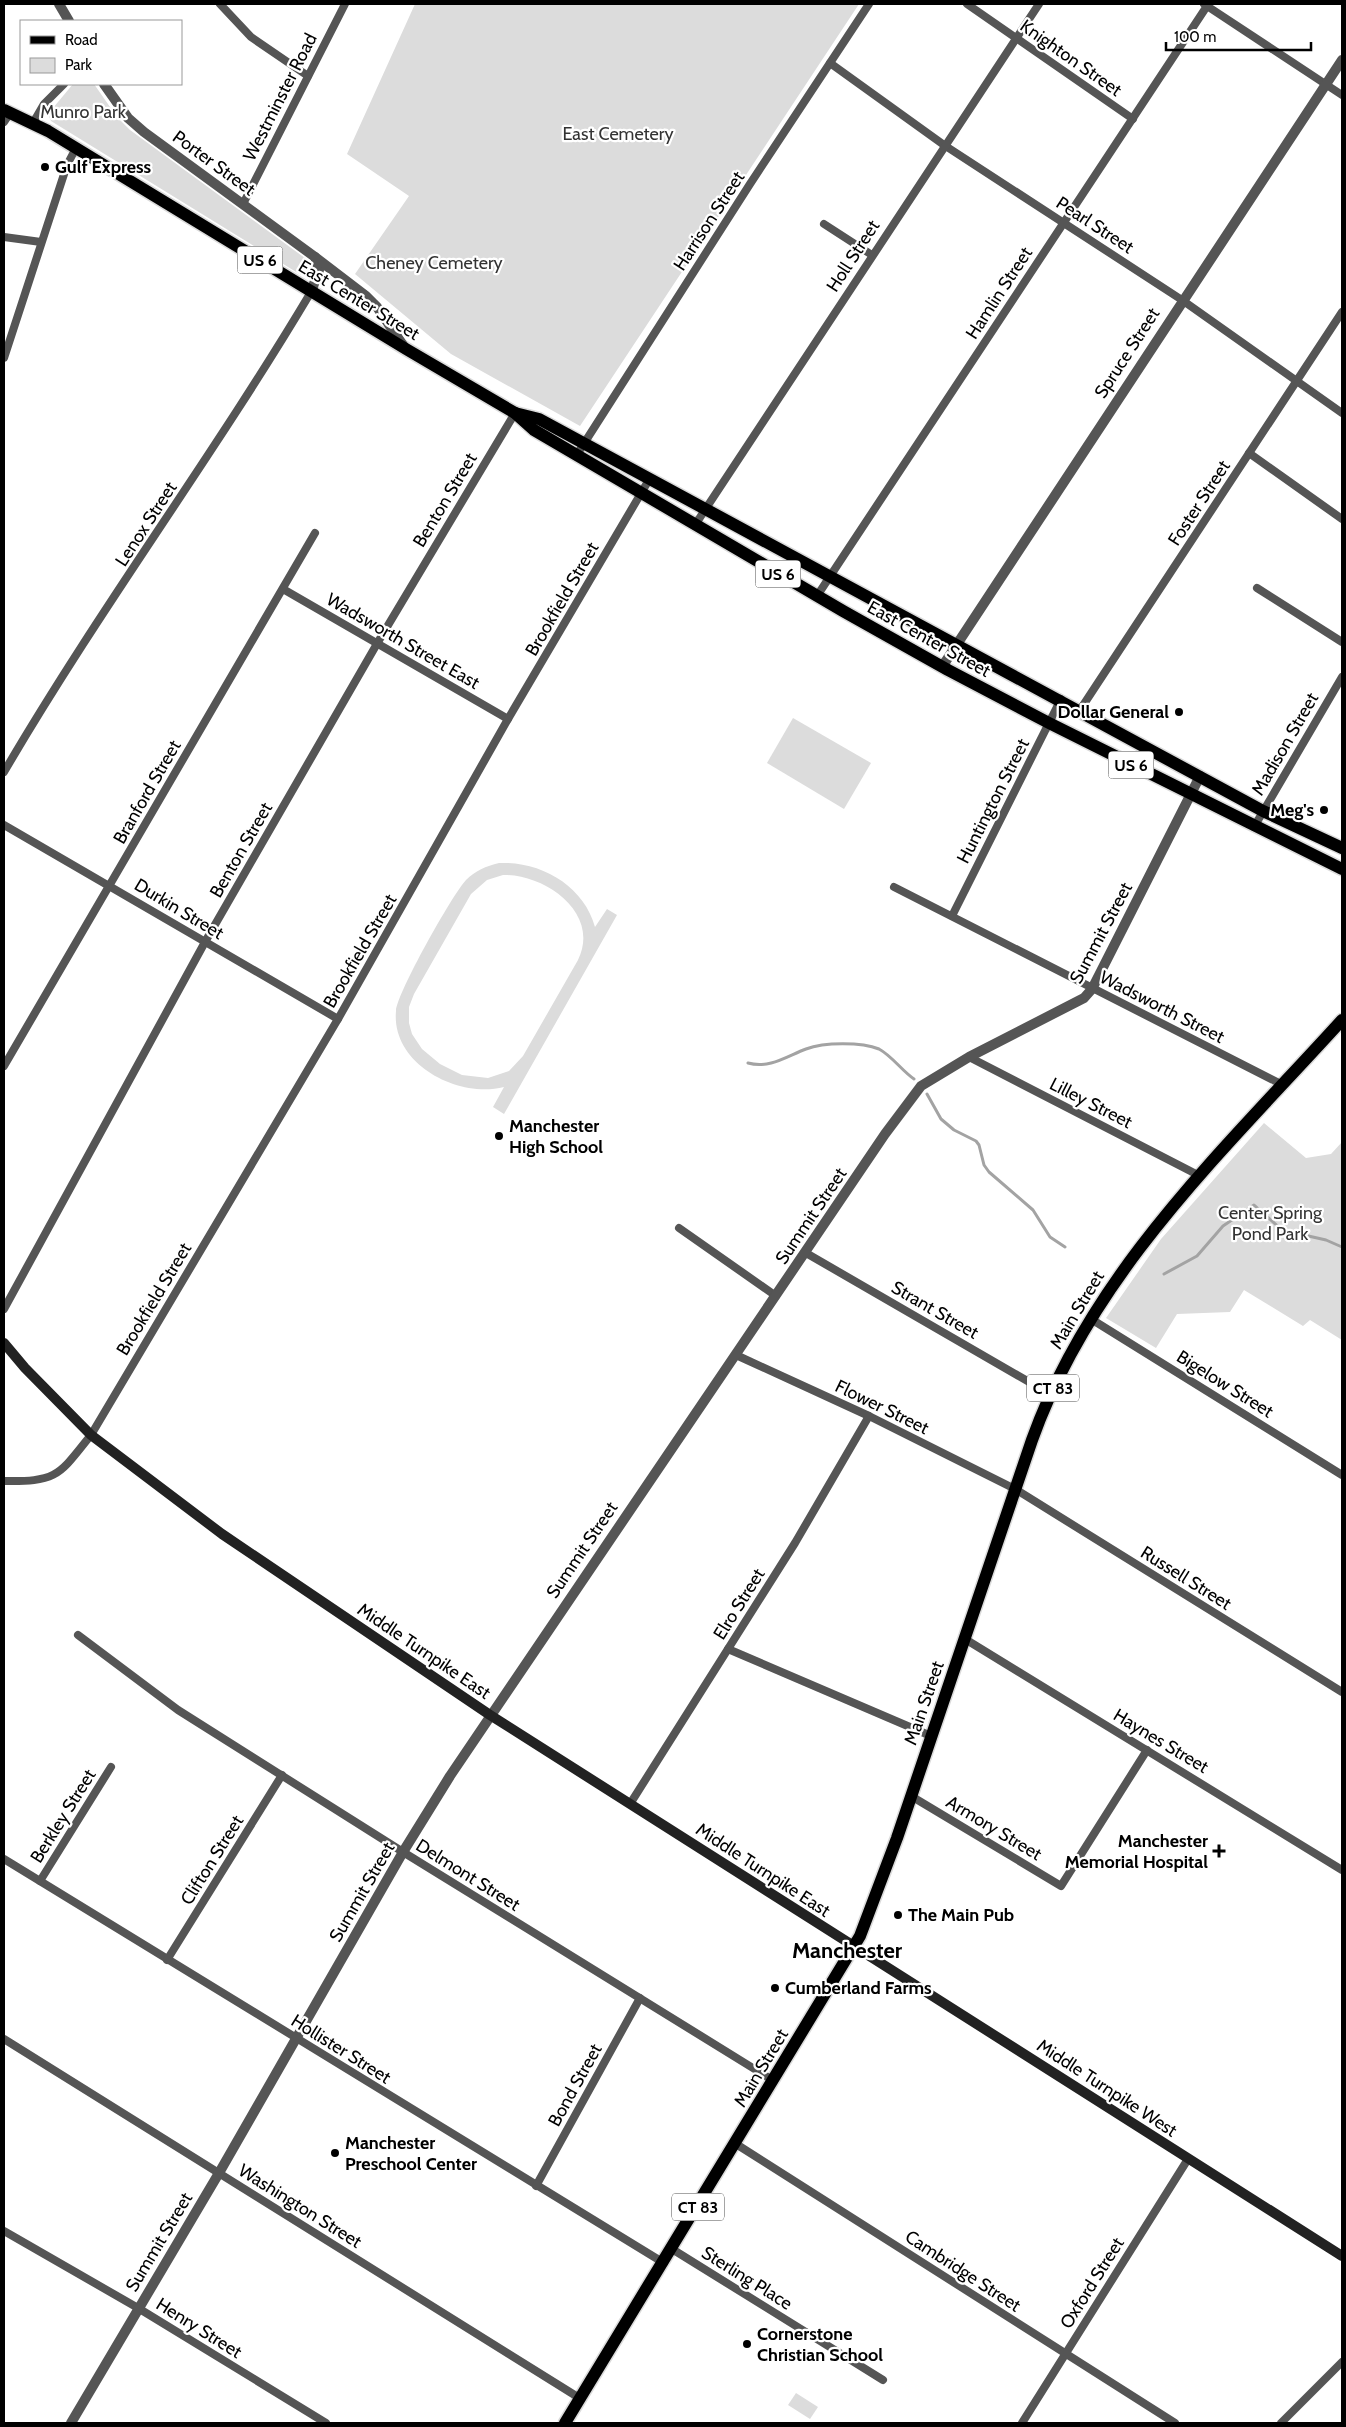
<svg xmlns="http://www.w3.org/2000/svg" width="1346" height="2427" font-family="Cabin,sans-serif">
  <rect width="100%" height="100%" fill="#fff"/>
  <g fill="#dcdcdc" fill-rule="evenodd">
    <path d="M415,4H859L580,426L451,354L355,274L409,196L347,154Z"/>
    <path d="M73,84H94L117,117L130,130L309,261L311,267L308,275H301L51,121L48,114Z"/>
    <path d="M793,718L871,763L844,809L767,763Z"/>
    <path d="M499,863C541,861 584,886 595,927L607,909L617,915L504,1114L493,1107L504,1087C458,1099 391,1064 396,1011C397,993 452,895 466,880C475,871 486,866 499,863ZM503,875C545,874 601,913 578,960L523,1056L509,1071L488,1078L462,1075L440,1064L422,1049L412,1034L409,1023V1007L414,994L471,894L487,880Z"/>
    <path d="M1264,1123L1306,1158L1331,1154L1342,1142V1340L1310,1320L1303,1326L1244,1290L1230,1312L1177,1314L1156,1348L1106,1318L1161,1239Z"/>
    <path d="M796,2393L818,2407L810,2419L788,2405Z"/>
  </g>
  <g fill="none" stroke-linecap="round" stroke-linejoin="round">
    <g stroke="#a3a3a3" stroke-width="3">
      <path d="M748,1063C770,1069 787,1056 806,1049C824,1042 862,1042 879,1049C892,1056 902,1071 914,1079"/>
      <path d="M927,1094L941,1119L954,1130L976,1141L979,1145L984,1165L989,1172L1033,1210L1050,1237L1065,1247"/>
      <path d="M1164,1274L1197,1256L1223,1226L1254,1205L1282,1230L1326,1240L1342,1247"/>
    </g>
    <g stroke="#dbdbdb" stroke-width="15">
      <g id="primary">
        <path d="M4,110L48,131L406,349L515,413L534,430L843,611L948,670L1049,723L1342,869"/>
        <path d="M515,413L539,419L1263,811L1342,848"/>
        <path d="M565,2423L860,1936L897,1838L1032,1440C1092,1272 1225,1149 1342,1020"/>
      </g>
    </g>
    <g stroke="#555" stroke-width="8">
      <path d="M220,4L251,37L308,76"/>
      <path d="M967,4L1133,119"/>
      <path d="M1204,4L1342,95"/>
      <path d="M830,63L944,145L1182,300L1342,413"/>
      <path d="M4,122L10,113"/>
      <path d="M33,123L44,104L64,84"/>
      <path d="M243,204L345,4"/>
      <path d="M824,224L872,255"/>
      <path d="M4,237L41,242"/>
      <path d="M4,358L67,165L76,148"/>
      <path d="M1249,453L1342,519"/>
      <path d="M576,456L750,184L869,4"/>
      <path d="M695,525L1039,4"/>
      <path d="M1257,588L1342,642"/>
      <path d="M283,589L508,719"/>
      <path d="M817,596L1207,6"/>
      <path d="M1080,710L1342,312"/>
      <path d="M4,772C100,608 214,455 311,292"/>
      <path d="M4,825L338,1019"/>
      <path d="M1254,827L1342,677"/>
      <path d="M894,887L1283,1085"/>
      <path d="M952,916L1061,699"/>
      <path d="M969,1057L1200,1176"/>
      <path d="M4,1066L315,533"/>
      <path d="M679,1228L776,1296"/>
      <path d="M806,1253L1050,1394"/>
      <path d="M4,1309L205,942L378,642L515,413"/>
      <path d="M1091,1319L1342,1475"/>
      <path d="M736,1355L869,1416L1015,1489L1342,1692"/>
      <path d="M4,1481C58,1482 59,1475 91,1435L338,1019L508,719L650,478"/>
      <path d="M78,1635L178,1710L403,1852L774,2081"/>
      <path d="M965,1639L1342,1870"/>
      <path d="M728,1649L931,1736"/>
      <path d="M911,1796L1061,1886L1147,1750"/>
      <path d="M630,1804L795,1543L869,1416"/>
      <path d="M4,1859L664,2263"/>
      <path d="M40,1881L111,1767"/>
      <path d="M167,1960L282,1775"/>
      <path d="M4,2039L581,2399"/>
      <path d="M736,2144L1175,2423"/>
      <path d="M536,2186L640,1998"/>
      <path d="M4,2231L138,2308L326,2423"/>
      <path d="M672,2249L883,2380"/>
      <path d="M1022,2423L1188,2159"/>
      <path d="M1281,2423L1342,2362"/>
    </g>
    <g stroke="#555" stroke-width="10">
      <path d="M59,4L69,21"/>
      <path d="M104,84L128,118L144,132L315,257L319,270L311,292"/>
      <path d="M315,257L366,296L377,307L405,348"/>
      <path d="M942,667L1342,60"/>
      <path d="M71,2423L219,2173L403,1852L450,1776L885,1134L921,1086L969,1057L1084,998L1092,989L1200,776"/>
    </g>
    <path stroke="#222" stroke-width="10" d="M4,1343L25,1368L91,1435L222,1534L490,1715L1342,2256"/>
    <use href="#primary" stroke="#000" stroke-width="12"/>
  </g>
  <g fill="#000" stroke="#fff" stroke-width="2">
    <circle cx="45" cy="167" r="5"/>
    <circle cx="1179" cy="712" r="5"/>
    <circle cx="1324" cy="810" r="5"/>
    <circle cx="499" cy="1136" r="5"/>
    <path d="M1216.5 1843.5h5v5h5v5h-5v5h-5v-5h-5v-5h5z"/>
    <circle cx="898" cy="1915" r="5"/>
    <circle cx="775" cy="1988" r="5"/>
    <circle cx="335" cy="2153" r="5"/>
    <circle cx="747" cy="2344" r="5"/>
  </g>
  <g text-anchor="middle" stroke-width="4.5" stroke-linejoin="round" paint-order="stroke">
    <g fill="#fff" stroke="#4c4c4c" stroke-width="1">
      <rect x="237.5" y="246.5" width="45" height="27" rx="4"/>
      <rect x="755.5" y="560.5" width="45" height="27" rx="4"/>
      <rect x="1108.5" y="751.5" width="45" height="27" rx="4"/>
      <rect x="1027" y="1374.5" width="52" height="27" rx="4"/>
      <rect x="672" y="2193.5" width="52" height="27" rx="4"/>
    </g>
    <g font-size="16" font-weight="bold" fill="#000">
      <text x="260" y="266">US 6</text>
      <text x="778" y="580">US 6</text>
      <text x="1131" y="771">US 6</text>
      <text x="1053" y="1394">CT 83</text>
      <text x="698" y="2213">CT 83</text>
    </g>
    <g font-size="18" fill="#000" stroke="#fff">
      <text transform="translate(1071 58) rotate(35)" y="6">Knighton Street</text>
      <text transform="translate(280 97) rotate(-63)" y="6">Westminster Road</text>
      <text transform="translate(214 163) rotate(36)" y="6">Porter Street</text>
      <text transform="translate(709 221) rotate(-57)" y="6">Harrison Street</text>
      <text transform="translate(1095 225) rotate(33)" y="6">Pearl Street</text>
      <text transform="translate(853 256) rotate(-57)" y="6">Holl Street</text>
      <text transform="translate(999 293) rotate(-57)" y="6">Hamlin Street</text>
      <text transform="translate(359 300) rotate(31)" y="6">East Center Street</text>
      <text transform="translate(1127 353) rotate(-57)" y="6">Spruce Street</text>
      <text transform="translate(445 500) rotate(-59)" y="6">Benton Street</text>
      <text transform="translate(1199 503) rotate(-57)" y="6">Foster Street</text>
      <text transform="translate(146 524) rotate(-57)" y="6">Lenox Street</text>
      <text transform="translate(562 599) rotate(-60)" y="6">Brookfield Street</text>
      <text transform="translate(929 639) rotate(29)" y="6">East Center Street</text>
      <text transform="translate(403 641) rotate(30)" y="6">Wadsworth Street East</text>
      <text transform="translate(1285 744) rotate(-60)" y="6">Madison Street</text>
      <text transform="translate(147 792) rotate(-60)" y="6">Branford Street</text>
      <text transform="translate(993 801) rotate(-63)" y="6">Huntington Street</text>
      <text transform="translate(241 850) rotate(-60)" y="6">Benton Street</text>
      <text transform="translate(179 909) rotate(31)" y="6">Durkin Street</text>
      <text transform="translate(1101 933) rotate(-62)" y="6">Summit Street</text>
      <text transform="translate(360 951) rotate(-60)" y="6">Brookfield Street</text>
      <text transform="translate(1162 1007) rotate(27)" y="6">Wadsworth Street</text>
      <text transform="translate(1091 1103) rotate(27)" y="6">Lilley Street</text>
      <text transform="translate(811 1216) rotate(-56)" y="6">Summit Street</text>
      <text transform="translate(154 1299) rotate(-59)" y="6">Brookfield Street</text>
      <text transform="translate(935 1310) rotate(30)" y="6">Strant Street</text>
      <text transform="translate(1077 1310) rotate(-59)" y="6">Main Street</text>
      <text transform="translate(1225 1384) rotate(32)" y="6">Bigelow Street</text>
      <text transform="translate(882 1407) rotate(26)" y="6">Flower Street</text>
      <text transform="translate(582 1550) rotate(-56)" y="6">Summit Street</text>
      <text transform="translate(1186 1578) rotate(32)" y="6">Russell Street</text>
      <text transform="translate(739 1604) rotate(-58)" y="6">Elro Street</text>
      <text transform="translate(424 1651) rotate(34)" y="6">Middle Turnpike East</text>
      <text transform="translate(924 1703) rotate(-71)" y="6">Main Street</text>
      <text transform="translate(1161 1741) rotate(31)" y="6">Haynes Street</text>
      <text transform="translate(63 1816) rotate(-58)" y="6">Berkley Street</text>
      <text transform="translate(994 1828) rotate(31)" y="6">Armory Street</text>
      <text transform="translate(212 1860) rotate(-58)" y="6">Clifton Street</text>
      <text transform="translate(763 1870) rotate(33)" y="6">Middle Turnpike East</text>
      <text transform="translate(468 1875) rotate(32)" y="6">Delmont Street</text>
      <text transform="translate(362 1892) rotate(-60)" y="6">Summit Street</text>
      <text transform="translate(341 2049) rotate(32)" y="6">Hollister Street</text>
      <text transform="translate(761 2068) rotate(-59)" y="6">Main Street</text>
      <text transform="translate(575 2085) rotate(-61)" y="6">Bond Street</text>
      <text transform="translate(1107 2088) rotate(33)" y="6">Middle Turnpike West</text>
      <text transform="translate(300 2206) rotate(32)" y="6">Washington Street</text>
      <text transform="translate(159 2242) rotate(-59)" y="6">Summit Street</text>
      <text transform="translate(963 2271) rotate(33)" y="6">Cambridge Street</text>
      <text transform="translate(747 2278) rotate(32)" y="6">Sterling Place</text>
      <text transform="translate(1092 2283) rotate(-58)" y="6">Oxford Street</text>
      <text transform="translate(199 2328) rotate(32)" y="6">Henry Street</text>
    </g>
    <g font-size="18" fill="#333" stroke="#fff">
      <text x="83" y="118">Munro Park</text>
      <text x="618" y="140">East Cemetery</text>
      <text x="434" y="269">Cheney Cemetery</text>
      <text x="1270" y="1219">Center Spring<tspan x="1270" dy="21">Pond Park</tspan></text>
    </g>
    <g font-size="18" font-weight="bold" fill="#000" stroke="#fff" text-anchor="start">
      <text x="55" y="173">Gulf Express</text>
      <text x="1169" y="718" text-anchor="end">Dollar General</text>
      <text x="1314" y="816" text-anchor="end">Meg's</text>
      <text x="509" y="1132">Manchester<tspan x="509" dy="21">High School</tspan></text>
      <text x="1208" y="1847" text-anchor="end">Manchester<tspan x="1208" dy="21">Memorial Hospital</tspan></text>
      <text x="908" y="1921">The Main Pub</text>
      <text x="785" y="1994">Cumberland Farms</text>
      <text x="345" y="2149">Manchester<tspan x="345" dy="21">Preschool Center</tspan></text>
      <text x="757" y="2340">Cornerstone<tspan x="757" dy="21">Christian School</tspan></text>
    </g>
    <g font-size="22" font-weight="bold" fill="#000" stroke="#fff">
      <text x="847" y="1958">Manchester</text>
    </g>
  </g>
  <rect width="1346" height="2427" fill="none" stroke="#000000" stroke-width="10"/>
  <rect x="20" y="20" width="162" height="65" fill="#ffffff" stroke="#999999"/>
  <rect x="30" y="36" width="25" height="8" fill="#000000" stroke="#999999"/>
  <text x="65" y="45" font-size="15" fill="#000000">Road</text>
  <rect x="30" y="58" width="25" height="15" fill="#dcdcdc" stroke="#999999"/>
  <text x="65" y="70" font-size="15" fill="#000000">Park</text>
  <path d="M1166 42v8h145v-8" fill="none" stroke="#000000" stroke-width="2.5"/>
  <text x="1174" y="42" font-size="15" fill="#000000" stroke="#ffffff" stroke-width="4" paint-order="stroke">100 m</text>
</svg>
